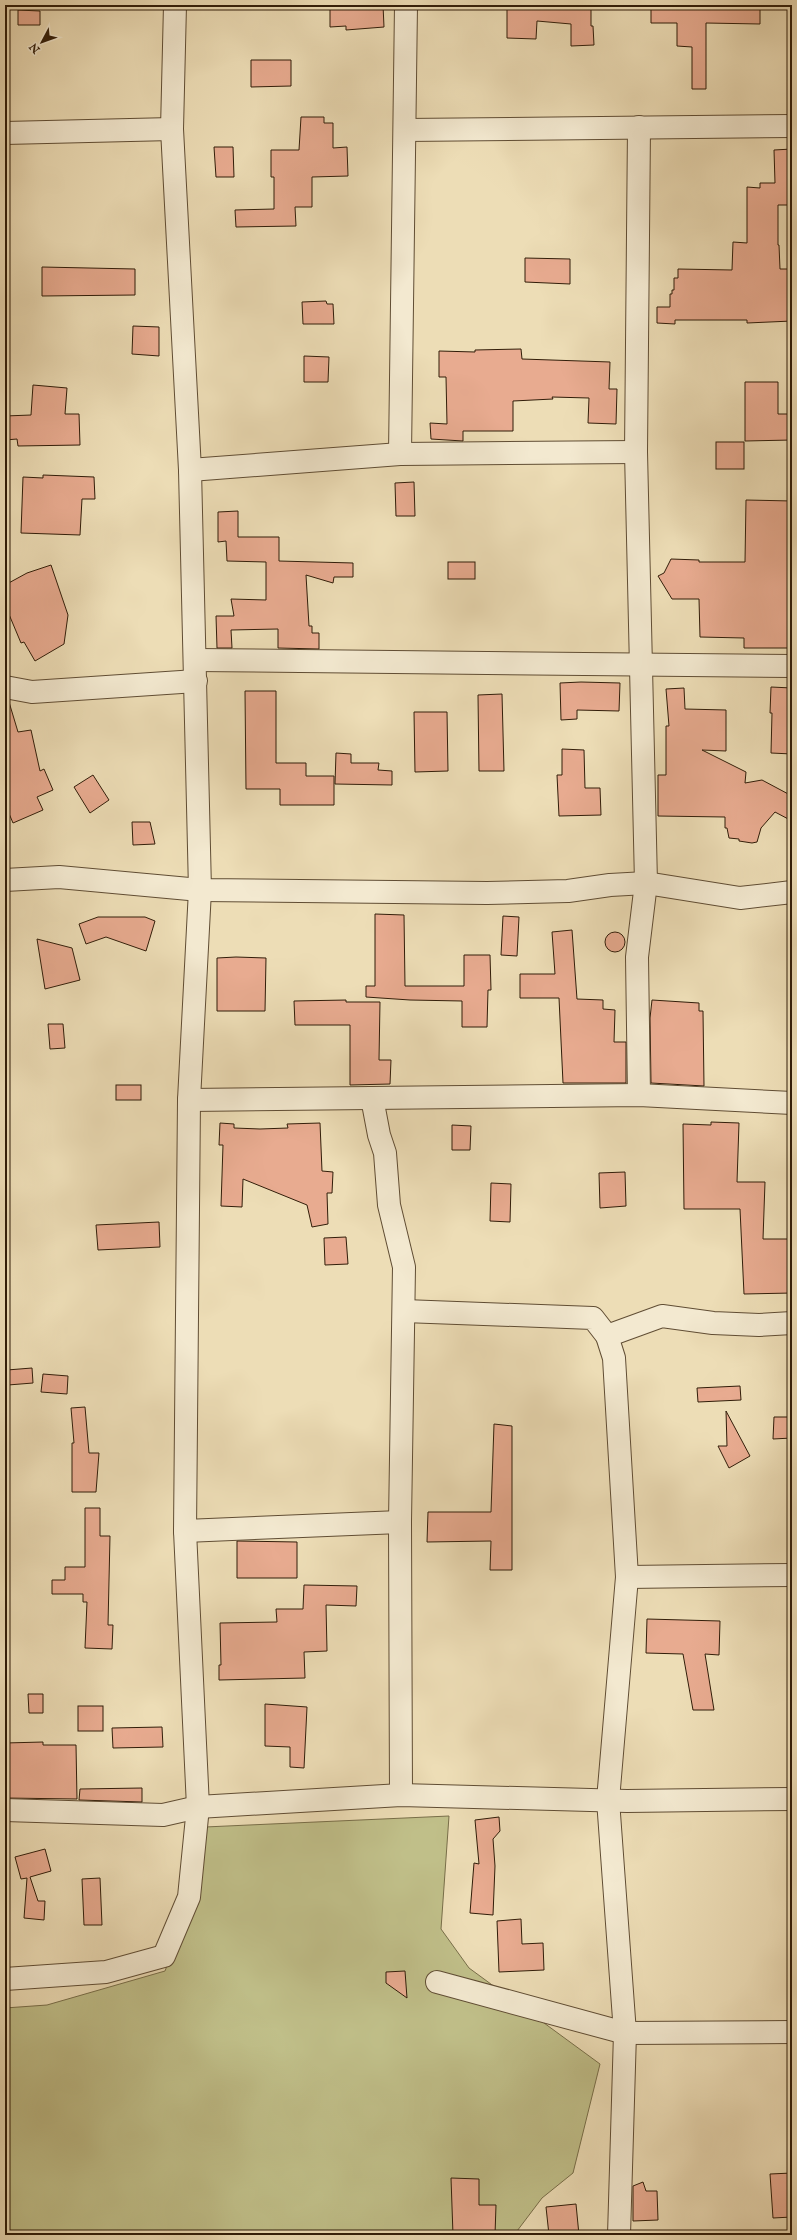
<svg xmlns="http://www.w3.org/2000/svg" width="797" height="2240" font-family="'IM FELL English',serif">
  <rect width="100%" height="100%" fill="#edddb6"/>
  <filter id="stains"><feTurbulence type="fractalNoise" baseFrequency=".005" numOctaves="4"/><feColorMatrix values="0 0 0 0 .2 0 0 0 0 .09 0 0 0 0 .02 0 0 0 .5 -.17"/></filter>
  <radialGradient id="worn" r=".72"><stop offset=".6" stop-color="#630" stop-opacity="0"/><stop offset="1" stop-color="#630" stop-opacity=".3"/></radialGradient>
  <path fill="#c0bf89" stroke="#786e49" d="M449,1816L441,1929L469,1968L600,2064L573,2173L542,2198L514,2235H5V2008L47,2005L165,1971L195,1892L205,1827Z"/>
  <g fill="#e8ab90" stroke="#311d09">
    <path d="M330,5H383L384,27L346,30V26L330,27Z"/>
    <path d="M512,5H591V26H593L594,45L571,46V24L537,21L536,39L507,38V6L512,7Z"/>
    <path d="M651,5H760V24L706,23V89H692V47L677,46V23H651Z"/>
    <path d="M18,10L40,11V25H18Z"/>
    <path d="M251,60H291V86L251,87Z"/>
    <path d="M301,117H324V123H333V148L347,147L348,176L312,177V207H295L296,226L236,227L235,210L274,209V177H271V150H299Z"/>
    <path d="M214,147H233L234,177H216Z"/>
    <path d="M792,149V205H778V245H779L780,269H792V321L747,323V320H675V324L657,323V307H670V294H672V290H674V278H678V269L732,270L733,242L747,243V187L760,188V183H775L774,150Z"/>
    <path d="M525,258L570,259V284L525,282Z"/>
    <path d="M42,267L135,269V295L42,296Z"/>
    <path d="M326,301L327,304H333L334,324H303L302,302Z"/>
    <path d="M133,326L159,327V356L132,354Z"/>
    <path d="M521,349L522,359L610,362L609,389H617L616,424L588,423L589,398L552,397L553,399L513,401V431H463V441L431,439L430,423L447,424L446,377H439V351L475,352V350Z"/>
    <path d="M304,356L329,357L328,382H304Z"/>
    <path d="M745,382H778V414H792V440L745,441Z"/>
    <path d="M33,385L67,388L65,414H79L80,445L18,446L17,439L5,440V416L31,415Z"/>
    <rect x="716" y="442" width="28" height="27"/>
    <path d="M43,475L94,477L95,499H82L80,535L21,533L23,477L43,478Z"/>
    <path d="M414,482L415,516H396L395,483Z"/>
    <path d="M746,500L792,501V648H744V638L700,637L699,599H672L658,576L664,573L671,559L699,560V562H745Z"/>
    <path d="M238,511V537H279V561L353,563V577H334L333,583L306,575L309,626H312V633H319V649L278,648V629L231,630L232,648H217L216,616H234L231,599L266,600V562L227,561L226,541L218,542V512Z"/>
    <rect x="448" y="562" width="27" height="17"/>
    <path d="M51,565L68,615L64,644L35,661L24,642L21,643L8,612L5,613V585L27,573Z"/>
    <path d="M581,682L620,683L619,711L577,710V719L561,720L560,683Z"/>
    <path d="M771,687L792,688V754L771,753L772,713H770Z"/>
    <path d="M684,688L685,709L726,710V751L702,750L746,772L745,783L762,780L792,796V821L775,812L761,828L757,842L752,843L739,841V839L729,838L727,828H725V817L658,816V775H666V726H669L666,689Z"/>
    <path d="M245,691H276V763H306V776H334V805H280V789H246Z"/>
    <path d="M502,694L504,771H479L478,695Z"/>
    <path d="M9,702L18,732L31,730L40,771L44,769L53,790L37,797L43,810L13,823L5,804V703Z"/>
    <path d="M414,712H447L448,771L415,772Z"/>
    <path d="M562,749L584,750L585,788H600L601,815L559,816L557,775H562Z"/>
    <path d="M336,753L351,754V763H379L378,770L392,771V785L335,784Z"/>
    <path d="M93,775L109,800L90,813L74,787Z"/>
    <path d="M132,822H150L155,844L133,845Z"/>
    <path d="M375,914L404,915L405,986H464V955H490L491,990H488L487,1027H462V1001L410,1000L366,997V986H375Z"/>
    <path d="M503,916L519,917L517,956L501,955Z"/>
    <path d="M98,917H145L155,921L146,951L106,937L86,944L79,924Z"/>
    <path d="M572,930L577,999L603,1000V1009L615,1010L614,1042H626V1083H563L559,998H520V974H555L552,932Z"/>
    <circle cx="615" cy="942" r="10"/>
    <path d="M37,939L72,948L80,980L45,989Z"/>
    <path d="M236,957L266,958L265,1011H217V958Z"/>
    <path d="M346,1000V1002H380L379,1060H391L390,1084L350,1085V1025H295L294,1001Z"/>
    <path d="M652,1000L699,1003V1011H703L704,1086L651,1083L650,1018Z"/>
    <path d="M48,1024H63L65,1048L50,1049Z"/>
    <rect x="116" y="1085" width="25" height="15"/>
    <path d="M711,1122L739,1123L737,1182H765L763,1239H792V1293L744,1294L740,1209H684L683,1124L711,1125Z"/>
    <path d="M220,1123L234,1124V1128L260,1129L288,1128L287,1124L320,1123L322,1171L333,1172L332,1193H327L328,1224L312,1227L307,1205L243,1179L242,1207L221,1206L223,1145H219Z"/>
    <path d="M452,1125L471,1126L470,1150H452Z"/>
    <path d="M625,1172L626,1206L600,1208L599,1173Z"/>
    <path d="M491,1183L511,1184L510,1222L490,1221Z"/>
    <path d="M159,1222L160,1247L98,1250L96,1225Z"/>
    <path d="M346,1237L348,1264L325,1265L324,1238Z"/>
    <path d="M32,1368L33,1383L8,1385L7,1370Z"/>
    <path d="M43,1374L68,1376L67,1394L41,1392Z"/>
    <path d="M740,1386L741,1400L698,1402L697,1388Z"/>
    <path d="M85,1407L89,1453H99L96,1492H72V1443H74L71,1408Z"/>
    <path d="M726,1411L750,1456L729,1468L718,1446H727Z"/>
    <path d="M774,1417H792V1438L773,1439Z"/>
    <path d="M494,1424L512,1426V1570H490L491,1541L427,1542L428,1512H491Z"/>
    <path d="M85,1508H100V1536H110L108,1625H113L112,1649L85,1648L87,1602H83V1594H52V1580H65V1567H85Z"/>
    <path d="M237,1541L297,1542V1578H237Z"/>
    <path d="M304,1585L357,1586L356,1606L326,1605L327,1651L304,1652L305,1678L219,1680V1665H221L220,1623L277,1622L276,1609H303Z"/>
    <path d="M647,1619L720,1621L719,1655L705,1654L714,1710H693L683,1654L646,1653Z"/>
    <path d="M28,1694H43V1713H29Z"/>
    <path d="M265,1704L307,1707L304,1768L290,1767V1747L265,1746Z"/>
    <rect x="78" y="1706" width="25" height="25"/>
    <path d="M162,1727L163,1747L113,1748L112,1728Z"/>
    <path d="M43,1742V1745H76L77,1799L5,1798V1743Z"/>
    <path d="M142,1788V1802L79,1800L80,1789Z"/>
    <path d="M499,1817L500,1831L493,1839L495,1866L493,1915L470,1913L474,1863L479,1864L475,1820Z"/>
    <path d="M45,1849L51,1871L30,1877L38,1901H45L44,1920L24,1918L27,1878L21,1879L15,1857Z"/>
    <path d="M100,1878L102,1925H84L82,1879Z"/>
    <path d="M521,1919L522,1944L543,1943L544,1970L499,1972L497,1921Z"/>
    <path d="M405,1971L407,1998L386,1983V1972Z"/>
    <path d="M792,2173V2217L773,2218L770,2174Z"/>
    <path d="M451,2178L479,2179V2205H496L495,2235H453Z"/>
    <path d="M643,2182L646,2191H657L658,2220L633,2221V2186Z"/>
    <path d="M576,2204L579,2235H549L546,2207Z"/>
  </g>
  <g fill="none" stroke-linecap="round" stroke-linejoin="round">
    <g stroke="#604d34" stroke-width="24">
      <g id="minor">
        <path d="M405,130L792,126"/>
        <path d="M5,133L172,129"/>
        <path d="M400,454L406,5"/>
        <path d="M190,470L400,454L636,452"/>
        <path d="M195,660L792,666"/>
        <path d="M5,687L32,692L196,681"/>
        <path d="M5,880L59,877L200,890L487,893L568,891L610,885L646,883L740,898L792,892"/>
        <path d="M639,1095L637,957L646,883L636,452L639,127"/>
        <path d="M372,1098L379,1135L385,1153L389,1205L404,1267L400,1522L401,1795"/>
        <path d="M189,1100L639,1095L792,1103"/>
        <path d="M404,1311L593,1318L607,1336L614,1358L627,1577L608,1800L625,2033L619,2235"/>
        <path d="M607,1336L662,1316L713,1323L759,1325L792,1323"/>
        <path d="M185,1531L400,1522"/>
        <path d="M627,1577L792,1575"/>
        <path d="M5,1810L163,1815L198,1807L401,1795L627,1801L792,1799"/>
        <path d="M5,1979L106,1972L164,1956L189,1897L198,1807L185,1531L189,1100L200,890L190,470L172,129L175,5"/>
        <path d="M437,1982L625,2033L792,2032"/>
      </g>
    </g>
    <use href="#minor" stroke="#f3e9d0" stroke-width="22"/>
  </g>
  <rect width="797" height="2240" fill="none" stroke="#edddb6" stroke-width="20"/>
  <rect x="6" y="6" width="785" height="2228" fill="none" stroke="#311d09" stroke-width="2"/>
  <rect x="10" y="10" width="777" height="2220" fill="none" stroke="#311d09"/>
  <g transform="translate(42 42) rotate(229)" stroke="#f3e9d0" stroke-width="3" paint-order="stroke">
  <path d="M0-3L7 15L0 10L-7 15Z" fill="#311d09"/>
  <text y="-6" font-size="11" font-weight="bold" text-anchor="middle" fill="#311d09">N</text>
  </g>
  <rect width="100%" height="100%" filter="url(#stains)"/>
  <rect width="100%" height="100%" fill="url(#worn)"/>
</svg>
